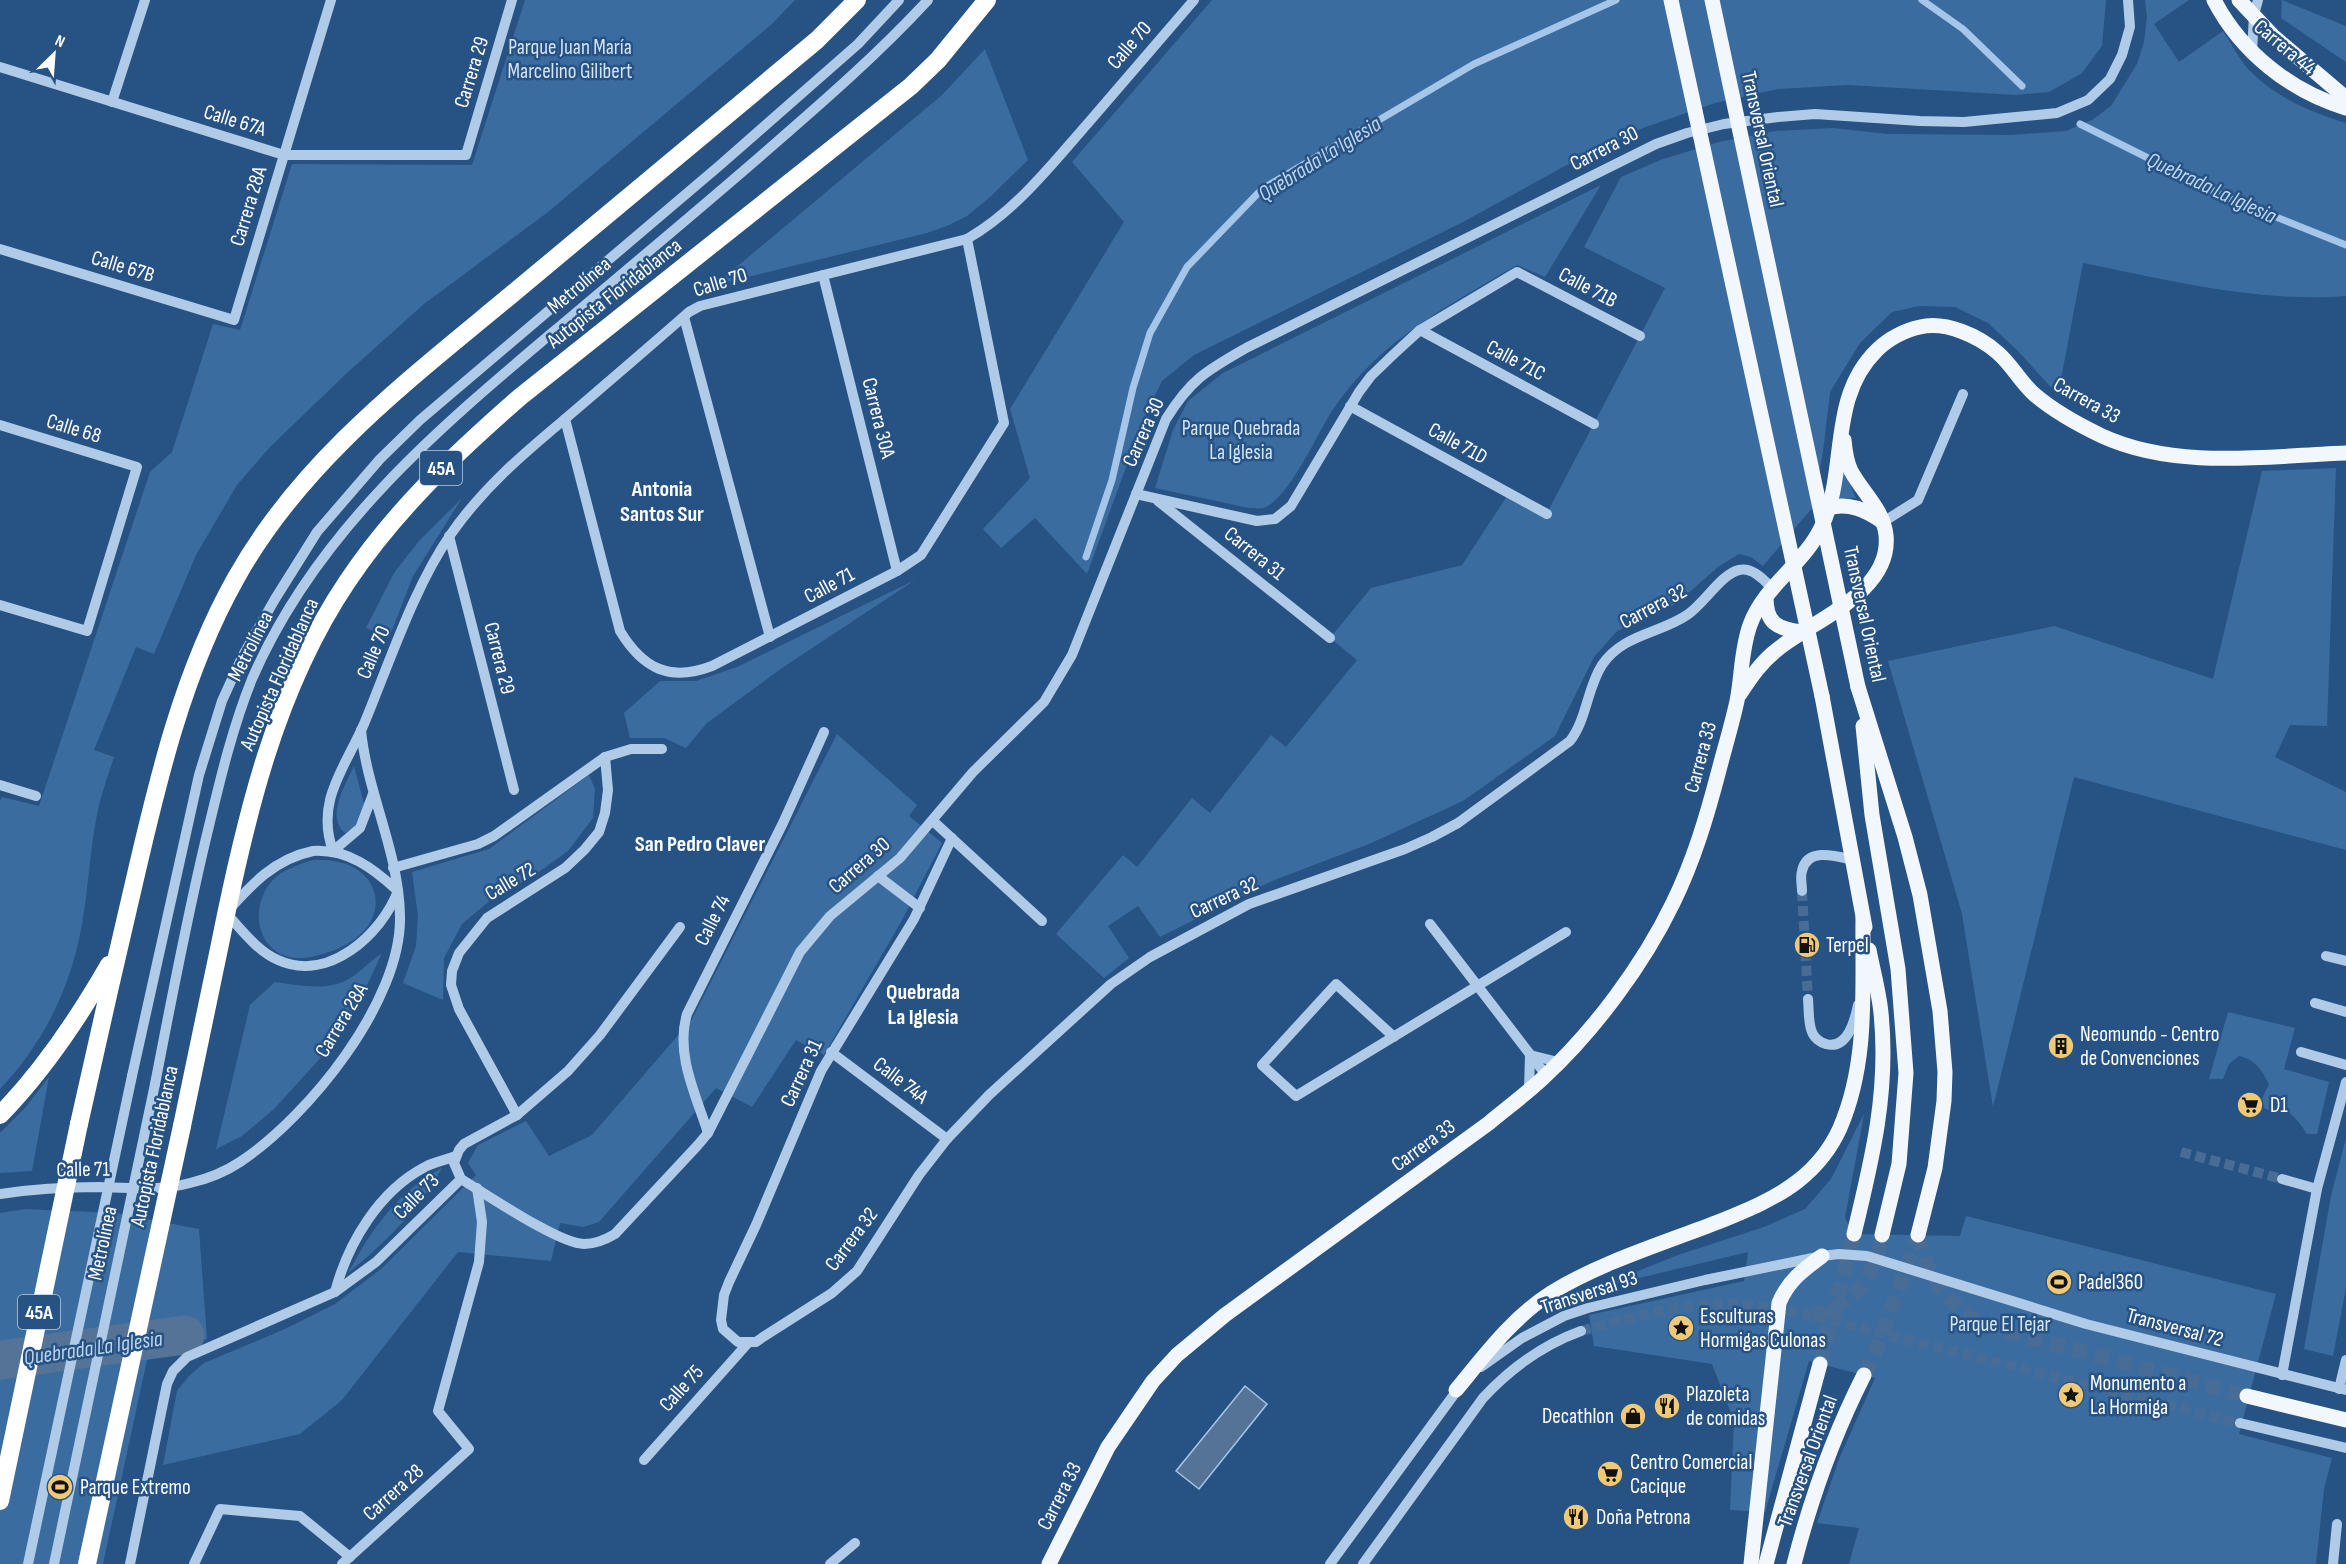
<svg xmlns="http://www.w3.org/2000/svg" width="2346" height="1564" font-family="'Sofia Sans Condensed',sans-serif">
  <rect width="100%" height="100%" fill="#275284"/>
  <g fill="#3b6ca0">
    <path d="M525,0H795L772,24L548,212L424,304L347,373L270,447L237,485L196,555L154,654L136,647L94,750L114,757C109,773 103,789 99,805C90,844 89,885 82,924C71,987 44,1043 0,1089V801L2,797L39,806L150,472L172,452L213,324L240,330L292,164L472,165Z"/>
    <path d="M1212,0H2106L2102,46L2082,73L2049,92L2016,95L1848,85L1778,89L1715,103L1643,128L1565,166L1465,221L1194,355L1162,381L1144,418L1087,574L1035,518L1001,548L983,529L1030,478L1010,409L1124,222L1072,162Z"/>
    <path d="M2145,0H2189L2154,24L2179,62L2223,31C2232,44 2239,59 2249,70C2275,97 2311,112 2346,123V296C2260,303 2167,280 2083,263L2058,395L2018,351L1988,323L1955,307L1919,306L1892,312L1860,343L1830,392L1823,452L1813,507L1763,566L1751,557L1739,554L1718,567L1676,604L1617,631L1594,657L1555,736L1463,801L1369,844L1272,881L1160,937L1138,906L1108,926L1129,958L1104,978L1056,934L1123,855L1137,867L1192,798L1210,813L1271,735L1286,747L1357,660L1330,638L1371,588L1462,565L1509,493L1547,513L1665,288L1584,247L1621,177L1663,159L1719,142L1776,131L1833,128L1888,134L2011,135L2066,131L2092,120L2111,106L2137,64L2144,42L2147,17Z"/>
    <path d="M2282,0L2346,26V62L2281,18Z"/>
    <path d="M985,49L1028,160L990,197L967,216L949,225L927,233L715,285L942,95Z"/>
    <path d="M1601,185L1545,277L1517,265C1448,306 1381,339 1334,408C1318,431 1289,500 1263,508C1259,509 1253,508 1249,508L1155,488L1173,430L1188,401L1223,373Z"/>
    <path d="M2336,468L2327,726L2290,725L2275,757L2346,792V850L2074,777L1993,1107L1962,914L1888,661L2054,626L2213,679L2262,471Z"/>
    <path d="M1843,469L1856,498L1837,500Z"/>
    <path d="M462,498L413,576L389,638L366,628L394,573L419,541Z"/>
    <path d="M915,580L782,668L707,723L686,748L664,738H630L624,713L660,681H696L737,667Z"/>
    <path d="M837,734L917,805L909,816L942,843L901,922L824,1055L796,1040L752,1107L716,1088L599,1222L583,1227L560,1223L551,1261L458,1252L342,1400L300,1434L163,1465L177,1391L189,1376L204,1363L285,1329L335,1304L381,1269L476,1175L468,1163L478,1145L526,1121L549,1156L592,1135L692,1019Z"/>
    <path d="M354,766L364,804L354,828L345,833C325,816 346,784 354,766Z"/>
    <path d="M589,775L595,789L593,818L568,851L533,876L493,898L462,924L444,958L443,1000L403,983L416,946L418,916L412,872L489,849Z"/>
    <path d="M313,860C386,856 399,927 332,951C320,955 308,959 296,958C254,954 248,902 276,877C287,868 300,864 313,860Z"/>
    <path d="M382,953L363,994L335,1042L274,1109L242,1136L216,1149L250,1005L275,982C298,985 323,991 345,981C358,975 370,961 382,953Z"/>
    <path d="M2228,1012L2295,1028L2284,1069L2329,1082L2317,1134H2307C2297,1119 2291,1111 2274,1104L2270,1111L2264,1108L2262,1099L2269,1084C2261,1069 2256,1060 2239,1056L2229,1064L2223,1079H2209Z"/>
    <path d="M49,1077L32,1171L0,1173V1133L25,1108Z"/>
    <path d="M1864,1114L1845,1218L1854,1234L1960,1236L1966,1216L2276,1294L2239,1434L2332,1458L2324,1489L2316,1564H1849L1859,1528L1817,1523L1839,1459L1875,1378L1809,1361L1765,1512L1730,1510L1734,1421L1712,1364L1594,1346L1589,1315L1744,1281L1748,1252L1593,1289L1678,1255L1764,1227L1805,1209L1831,1179Z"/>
    <path d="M2346,1138V1288L2333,1356L2304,1349L2331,1196Z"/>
    <path d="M442,1168C418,1210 385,1243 348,1273C372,1229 396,1193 442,1168Z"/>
    <path d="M25,1209L116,1213L199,1229L207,1339L147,1360L103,1564H0V1213Z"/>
  </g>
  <path fill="#547396" stroke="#a5c6e8" stroke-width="1.5" d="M1245,1386L1267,1404L1199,1489L1176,1471Z"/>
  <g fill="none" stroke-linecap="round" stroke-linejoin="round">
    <g stroke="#a5c6e8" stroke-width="7">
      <path d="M1922,0L1963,29L2022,86"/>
      <path d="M2080,124L2226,197L2346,245"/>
      <path d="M1086,557L1112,480L1133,388L1150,333L1187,267L1262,189L1474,64L1616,0"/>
    </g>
    <path stroke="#547396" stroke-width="39" d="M0,1360L185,1335"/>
    <g stroke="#476c96" stroke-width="10" stroke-dasharray="10 5" stroke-linecap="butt">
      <path d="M1802,891L1808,999"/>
      <path d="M2181,1152L2282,1179"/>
      <path d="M1581,1331C1625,1319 1670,1306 1716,1304C1749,1302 1781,1309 1812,1316L2240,1423"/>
    </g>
    <g stroke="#476c96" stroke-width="15" stroke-dasharray="15 8" stroke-linecap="butt">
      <path d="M1918,1235C1926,1271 1945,1304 1978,1321C1988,1325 1999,1328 2009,1332L2247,1396"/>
      <path d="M1812,1316C1856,1304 1874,1279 1882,1235"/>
      <path d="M1820,1364L1854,1234"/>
      <path d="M1864,1375L1878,1346L1918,1235"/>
    </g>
    <g stroke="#b0cbe7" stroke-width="10">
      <path d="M2252,52L2254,15L2258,0"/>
      <path d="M0,67L284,155H466L512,0"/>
      <path d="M112,102L145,0"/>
      <path d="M0,249L234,320L331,0"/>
      <path d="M823,275L897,571"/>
      <path d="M684,317L770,637"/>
      <path d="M1420,330L1594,424"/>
      <path d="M1350,406L1547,514"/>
      <path d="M565,419L620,631C643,669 670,682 712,666L897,571L921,555L1004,423L967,239"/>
      <path d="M0,425L137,467L87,631L0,605"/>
      <path d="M1136,494L1257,521L1275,519L1291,506L1359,392L1371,376L1395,353L1420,330L1517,272L1640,336"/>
      <path d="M1158,501L1330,638"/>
      <path d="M1883,522L1918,500L1963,394"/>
      <path d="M449,536L514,790"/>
      <path d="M0,785L36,796"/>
      <path d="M373,794L360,828L333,851C315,801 345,768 364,724C389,664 414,587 451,534C482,489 523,454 565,419C607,383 648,348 689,312L700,306L967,239C1016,211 1052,164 1089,122C1124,81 1159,41 1194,0"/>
      <path d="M933,821L1042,921"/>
      <path d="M952,838L914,919L821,1071L756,1225L729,1282L724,1295L721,1320L723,1329L738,1342H756L763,1337L832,1293L857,1271L919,1175L947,1139L989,1095L1111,984L1150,957L1249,904L1405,849L1432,837L1458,823L1570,741C1587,719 1587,688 1602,665C1623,634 1659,634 1687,615C1704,604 1721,574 1739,570C1753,567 1764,580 1773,589"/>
      <path d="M313,851C348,849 373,868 398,891C381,935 328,983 278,960C257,951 241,929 226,913C251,885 274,859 313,851Z"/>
      <path d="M393,868L478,844L494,836L605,757L631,749H662"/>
      <path d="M878,876L920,908"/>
      <path d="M1802,891C1802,885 1800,877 1802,871C1807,847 1836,856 1853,860"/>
      <path d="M1430,924L1546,1075"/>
      <path d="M680,927L600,1035L568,1071L517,1115L464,1144L459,1150L454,1163L461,1179C486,1194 559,1244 584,1244C596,1244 605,1240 615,1234L697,1146L708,1133L800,952L830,916L900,858L973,772L1044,702L1072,655L1166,419C1191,379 1206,371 1246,348L1656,144L1687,133L1724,124L1778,117L1815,114L1920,121L1964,122L2057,113L2088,100L2110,79L2122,55L2130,27L2128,0"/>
      <path d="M2326,956L2346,961"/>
      <path d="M1808,999C1809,1009 1808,1023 1812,1032C1814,1038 1821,1043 1826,1044C1848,1050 1855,1019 1858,1005"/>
      <path d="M2315,1003L2346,1012"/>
      <path d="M1394,1037L1336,984L1262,1065L1296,1096L1566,932"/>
      <path d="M831,1052L947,1139"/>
      <path d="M2301,1052L2346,1065"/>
      <path d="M132,1076L199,775L222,701L242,657L275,599L317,532L380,459L420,420L719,166L858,44L899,0"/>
      <path d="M155,1084C172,997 188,911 209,826C221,776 233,726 252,679C316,531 439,428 559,327C630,267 701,208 771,147C825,100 879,53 928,0"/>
      <path d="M1529,1090L1530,1055L1558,1062"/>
      <path d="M517,1115L459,1009L451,985L452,971L459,953L487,918L565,868L585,849L599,832L605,813L608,790L605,757"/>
      <path d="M708,1133C696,1095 675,1054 687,1014L783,823L824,732"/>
      <path d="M2282,1179L2317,1189"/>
      <path d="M0,1194C33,1189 66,1187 99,1187C129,1188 161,1191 190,1183C207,1179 225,1172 240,1162C308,1117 402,1001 400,916C399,852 367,793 361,730"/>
      <path d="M335,1292C348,1243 379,1191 425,1167C434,1162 446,1160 456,1156"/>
      <path d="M1481,1367L1522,1338L1564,1316L1588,1308L1705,1280L1822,1256L1839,1254L1867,1256L2086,1324L2346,1390"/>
      <path d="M2282,1375L2317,1189L2346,1082"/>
      <path d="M2339,1389L2346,1360"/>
      <path d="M2240,1423L2346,1448"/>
      <path d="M644,1460L748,1343"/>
      <path d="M130,1564L167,1384L173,1371L187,1357L335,1292L376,1262L461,1179"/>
      <path d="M194,1564L220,1509L300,1516L350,1557"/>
      <path d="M342,1564L469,1449L438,1411L479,1262L482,1222L477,1188"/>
      <path d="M830,1564L855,1543"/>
      <path d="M1330,1564L1461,1385"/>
      <path d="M1363,1564L1483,1398C1510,1369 1542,1345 1581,1331"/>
      <path d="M2333,1564L2337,1524"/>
    </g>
    <g stroke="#f2f7fe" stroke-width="15">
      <path d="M2214,0C2241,52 2290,91 2346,108"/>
      <path d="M2239,0L2273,36L2346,98"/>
      <path d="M1828,508C1849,502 1866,510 1883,522"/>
      <path d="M1766,597C1766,624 1777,628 1801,632"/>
      <path d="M1858,687L1905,837L1920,895L1940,1011L1945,1072L1944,1101L1935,1168L1918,1235"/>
      <path d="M1740,694C1751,677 1762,661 1778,649C1814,620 1892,592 1886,535C1883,509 1863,493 1851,471C1846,461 1845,451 1844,440"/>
      <path d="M1822,696L1865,927"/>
      <path d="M1863,726L1872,815L1898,969L1906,1073L1899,1164L1882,1235"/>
      <path d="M1854,1234C1872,1160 1889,1091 1881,1013C1879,992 1873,971 1869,950"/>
      <path d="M1456,1390C1485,1355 1512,1318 1551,1293C1599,1263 1664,1243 1718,1222C1745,1211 1775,1199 1798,1181C1816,1167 1831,1148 1840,1128C1869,1061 1862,988 1863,918"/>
      <path d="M2247,1396L2346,1420"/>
      <path d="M1049,1564L1108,1447L1153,1381L1177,1355L1225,1315L1489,1123C1507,1108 1526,1094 1543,1078C1594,1031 1643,965 1673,903C1694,860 1707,816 1719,770C1725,747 1732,724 1737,701C1742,676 1741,650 1750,625C1764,586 1803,565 1821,528C1849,470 1827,399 1877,350C1888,339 1905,330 1920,327C1946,321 1979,336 1998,353C2012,365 2021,383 2035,395C2055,412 2079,425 2102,436C2176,470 2267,456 2346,453"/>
      <path d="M1751,1564L1779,1303C1788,1281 1803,1270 1822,1256"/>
      <path d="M1766,1564L1820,1364"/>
      <path d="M1794,1564C1811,1498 1833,1436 1864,1375"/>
    </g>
    <g stroke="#fff" stroke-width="18">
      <path d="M0,1115C44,1070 78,1019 109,965"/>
      <path d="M79,1124C97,1044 115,963 134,883C158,779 183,672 236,578C301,461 410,379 511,295C613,210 715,125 817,40L857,0"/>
      <path d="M182,1126C195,1065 207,1005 220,944C245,819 275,689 347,582C395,510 456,453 520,397L911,86L938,60L987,0"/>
    </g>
    <g stroke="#b0cbe7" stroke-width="10">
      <path d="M28,1564L132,1076"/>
      <path d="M54,1564L155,1084"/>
    </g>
    <g stroke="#f2f7fe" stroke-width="15">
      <path d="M1671,0L1822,696"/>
      <path d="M1712,0L1858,687"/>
    </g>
    <g stroke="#fff" stroke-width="18">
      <path d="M0,1501L79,1124"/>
      <path d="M87,1564L182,1126"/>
    </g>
  </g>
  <defs>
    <g id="fuel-disc" transform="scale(1.35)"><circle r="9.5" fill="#f0c976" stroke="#275284"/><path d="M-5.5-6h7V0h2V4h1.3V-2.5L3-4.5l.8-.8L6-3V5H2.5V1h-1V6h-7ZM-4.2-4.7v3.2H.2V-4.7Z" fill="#111"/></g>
    <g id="building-disc" transform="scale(1.35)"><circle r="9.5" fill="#f0c976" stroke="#275284"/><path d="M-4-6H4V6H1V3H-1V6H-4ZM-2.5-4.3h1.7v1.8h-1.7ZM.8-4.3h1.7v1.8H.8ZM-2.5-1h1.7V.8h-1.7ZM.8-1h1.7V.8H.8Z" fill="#111"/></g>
    <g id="supermarket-disc" transform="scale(1.35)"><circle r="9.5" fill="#f0c976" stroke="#275284"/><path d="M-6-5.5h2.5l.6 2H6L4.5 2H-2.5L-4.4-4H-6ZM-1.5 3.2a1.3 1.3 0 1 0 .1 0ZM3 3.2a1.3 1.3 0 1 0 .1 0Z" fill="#111"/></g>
    <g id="stadium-disc" transform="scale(1.35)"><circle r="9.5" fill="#f0c976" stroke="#275284"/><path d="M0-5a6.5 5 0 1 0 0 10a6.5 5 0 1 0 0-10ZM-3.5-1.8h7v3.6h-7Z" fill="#111"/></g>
    <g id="sight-disc" transform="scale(1.35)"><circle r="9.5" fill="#f0c976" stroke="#275284"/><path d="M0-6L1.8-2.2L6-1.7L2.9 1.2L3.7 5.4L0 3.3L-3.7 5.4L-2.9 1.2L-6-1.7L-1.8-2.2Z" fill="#111"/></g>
    <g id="restaurant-disc" transform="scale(1.35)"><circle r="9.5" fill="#f0c976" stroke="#275284"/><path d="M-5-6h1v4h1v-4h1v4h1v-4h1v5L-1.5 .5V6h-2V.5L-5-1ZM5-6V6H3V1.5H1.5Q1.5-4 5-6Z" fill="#111"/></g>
    <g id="shop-disc" transform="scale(1.35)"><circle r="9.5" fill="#f0c976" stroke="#275284"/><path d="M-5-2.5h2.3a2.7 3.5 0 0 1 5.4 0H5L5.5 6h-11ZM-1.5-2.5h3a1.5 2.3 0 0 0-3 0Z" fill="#111"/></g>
  </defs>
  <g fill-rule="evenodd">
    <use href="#fuel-disc" x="1807" y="945"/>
    <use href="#building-disc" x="2061" y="1046"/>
    <use href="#supermarket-disc" x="2250" y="1105"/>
    <use href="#stadium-disc" x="2059" y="1282"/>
    <use href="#sight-disc" x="1681" y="1328"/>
    <use href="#sight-disc" x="2071" y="1395"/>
    <use href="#restaurant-disc" x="1667" y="1406"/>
    <use href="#shop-disc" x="1633" y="1416"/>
    <use href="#supermarket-disc" x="1610" y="1474"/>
    <use href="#stadium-disc" x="60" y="1487"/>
    <use href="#restaurant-disc" x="1576" y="1517"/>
  </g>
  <g text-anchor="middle" stroke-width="5" stroke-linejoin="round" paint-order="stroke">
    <g fill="#275284" stroke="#becbda" stroke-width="1.5">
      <rect x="420" y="451" width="42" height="34" rx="4.5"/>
      <rect x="18" y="1295" width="42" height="34" rx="4.5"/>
    </g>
    <g font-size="20" font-weight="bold" fill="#fff">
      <text x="441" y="475">45A</text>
      <text x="39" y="1319">45A</text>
    </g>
    <g font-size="21" fill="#fff" stroke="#275284">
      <text transform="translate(1129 45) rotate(-49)" y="7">Calle 70</text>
      <text transform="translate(2285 47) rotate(40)" y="7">Carrera 44</text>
      <text transform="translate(471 72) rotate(-73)" y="7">Carrera 29</text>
      <text transform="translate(235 120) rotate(17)" y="7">Calle 67A</text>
      <text transform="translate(1763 139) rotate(78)" y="7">Transversal Oriental</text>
      <text transform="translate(1604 148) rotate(-27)" y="7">Carrera 30</text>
      <text transform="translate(248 206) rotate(-73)" y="7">Carrera 28A</text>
      <text transform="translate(123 266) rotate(17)" y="7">Calle 67B</text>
      <text transform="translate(720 282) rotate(-17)" y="7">Calle 70</text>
      <text transform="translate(579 285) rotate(-40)" y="7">Metrolínea</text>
      <text transform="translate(1588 287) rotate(28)" y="7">Calle 71B</text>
      <text transform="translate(614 293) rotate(-38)" y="7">Autopista Floridablanca</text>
      <text transform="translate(1516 360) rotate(28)" y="7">Calle 71C</text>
      <text transform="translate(2087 400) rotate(29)" y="7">Carrera 33</text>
      <text transform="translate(879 418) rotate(76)" y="7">Carrera 30A</text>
      <text transform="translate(74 428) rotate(17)" y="7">Calle 68</text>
      <text transform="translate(1143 432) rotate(-66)" y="7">Carrera 30</text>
      <text transform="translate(1458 443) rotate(29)" y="7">Calle 71D</text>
      <text transform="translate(1255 553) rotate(39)" y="7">Carrera 31</text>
      <text transform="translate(829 585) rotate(-28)" y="7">Calle 71</text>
      <text transform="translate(1653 606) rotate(-28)" y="7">Carrera 32</text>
      <text transform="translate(1865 614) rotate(78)" y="7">Transversal Oriental</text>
      <text transform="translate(250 646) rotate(-63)" y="7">Metrolínea</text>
      <text transform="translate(373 652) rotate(-67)" y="7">Calle 70</text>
      <text transform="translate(500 658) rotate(76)" y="7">Carrera 29</text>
      <text transform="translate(279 674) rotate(-66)" y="7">Autopista Floridablanca</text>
      <text transform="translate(1700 757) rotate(-75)" y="7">Carrera 33</text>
      <text transform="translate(859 865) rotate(-41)" y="7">Carrera 30</text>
      <text transform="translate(510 881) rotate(-31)" y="7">Calle 72</text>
      <text transform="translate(1224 897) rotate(-25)" y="7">Carrera 32</text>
      <text transform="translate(712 920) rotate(-63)" y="7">Calle 74</text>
      <text transform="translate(341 1020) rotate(-59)" y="7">Carrera 28A</text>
      <text transform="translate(801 1073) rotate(-65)" y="7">Carrera 31</text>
      <text transform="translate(901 1080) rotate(37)" y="7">Calle 74A</text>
      <text transform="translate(1423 1145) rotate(-36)" y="7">Carrera 33</text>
      <text transform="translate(154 1146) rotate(-78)" y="7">Autopista Floridablanca</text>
      <text transform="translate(83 1169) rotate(-1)" y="7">Calle 71</text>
      <text transform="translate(416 1196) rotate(-45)" y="7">Calle 73</text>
      <text transform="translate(851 1239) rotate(-53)" y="7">Carrera 32</text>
      <text transform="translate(102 1243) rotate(-78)" y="7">Metrolínea</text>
      <text transform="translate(1589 1292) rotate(-18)" y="7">Transversal 93</text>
      <text transform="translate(2175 1327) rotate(15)" y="7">Transversal 72</text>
      <text transform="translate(681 1388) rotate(-48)" y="7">Calle 75</text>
      <text transform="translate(1807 1461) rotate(-70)" y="7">Transversal Oriental</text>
      <text transform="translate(393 1492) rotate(-42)" y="7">Carrera 28</text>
      <text transform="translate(1059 1496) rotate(-63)" y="7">Carrera 33</text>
    </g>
    <g font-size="21" fill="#d4e4f6" stroke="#275284">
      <text x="570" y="54">Parque Juan María<tspan x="570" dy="24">Marcelino Gilibert</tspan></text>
      <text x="1241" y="435">Parque Quebrada<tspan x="1241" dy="24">La Iglesia</tspan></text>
      <text x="2000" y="1331">Parque El Tejar</text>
    </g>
    <g font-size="21" fill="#fff" stroke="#275284" text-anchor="start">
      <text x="1826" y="952">Terpel</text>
      <text x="2080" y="1041">Neomundo - Centro<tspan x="2080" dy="24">de Convenciones</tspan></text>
      <text x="2270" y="1112">D1</text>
      <text x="2078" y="1289">Padel360</text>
      <text x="1700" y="1323">Esculturas<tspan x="1700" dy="24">Hormigas Culonas</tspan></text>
      <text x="2090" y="1390">Monumento a<tspan x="2090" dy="24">La Hormiga</tspan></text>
      <text x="1686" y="1401">Plazoleta<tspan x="1686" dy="24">de comidas</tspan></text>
      <text x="1614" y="1423" text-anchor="end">Decathlon</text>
      <text x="1630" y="1469">Centro Comercial<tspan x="1630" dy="24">Cacique</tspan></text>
      <text x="80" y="1494">Parque Extremo</text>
      <text x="1596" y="1524">Doña Petrona</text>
    </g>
    <g font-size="22" font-style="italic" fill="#bcd5ef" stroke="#275284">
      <text transform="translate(1319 158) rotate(-32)" y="8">Quebrada La Iglesia</text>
      <text transform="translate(2212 187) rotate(25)" y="8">Quebrada La Iglesia</text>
      <text transform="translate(93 1347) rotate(-8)" y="8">Quebrada La Iglesia</text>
    </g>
    <g font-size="22" font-weight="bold" fill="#fff" stroke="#275284">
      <text x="662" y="496">Antonia<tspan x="662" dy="25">Santos Sur</tspan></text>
      <text x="700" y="851">San Pedro Claver</text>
      <text x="923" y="999">Quebrada<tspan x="923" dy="25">La Iglesia</tspan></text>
    </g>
  </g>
  <g transform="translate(54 54) rotate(25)" stroke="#275284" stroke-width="4.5" paint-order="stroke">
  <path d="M0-4.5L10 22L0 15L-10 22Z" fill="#ffffff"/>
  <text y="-9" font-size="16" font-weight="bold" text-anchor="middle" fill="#ffffff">N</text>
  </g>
</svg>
